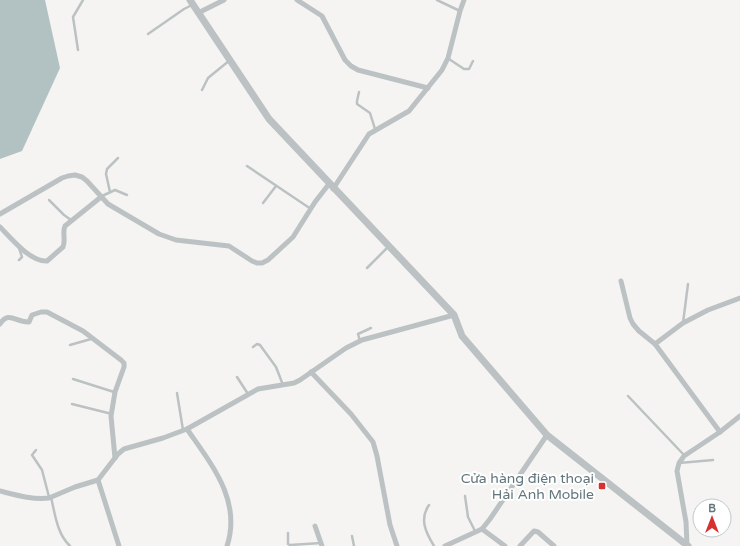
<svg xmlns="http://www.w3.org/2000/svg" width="740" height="546" font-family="'Varela Round',sans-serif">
  <rect width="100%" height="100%" fill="#f5f4f2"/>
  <path fill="#b2c2c3" d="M0,0H45L60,68L22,151L0,159Z"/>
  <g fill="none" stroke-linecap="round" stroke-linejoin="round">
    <g stroke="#bcc2c3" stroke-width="2.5">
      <path d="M437,0L460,11"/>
      <path d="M148,34L184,9L192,5"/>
      <path d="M78,50L73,17L83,0"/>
      <path d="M449,59L464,69H469L473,61"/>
      <path d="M202,90L208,78L230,60"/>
      <path d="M359,92L357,101V104L370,113L375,129"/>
      <path d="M247,166L311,209"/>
      <path d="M110,192L106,174L107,169L118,158"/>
      <path d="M102,196L115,190L127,195"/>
      <path d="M49,200L64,215L71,220"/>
      <path d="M263,203L276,186"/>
      <path d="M19,248L22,257L19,260"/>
      <path d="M367,268L388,247"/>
      <path d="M683,323L688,284"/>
      <path d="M360,341L358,334L371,328"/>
      <path d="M70,345L91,339"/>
      <path d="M253,347L257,344L260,345L276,367L283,385"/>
      <path d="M237,377L248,394"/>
      <path d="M73,379L114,392"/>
      <path d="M177,393L183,430"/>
      <path d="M628,396L684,455"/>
      <path d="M72,404L112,414"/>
      <path d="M36,450L32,455L42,470L49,497"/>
      <path d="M679,463L713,460"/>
      <path d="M465,496L468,517L475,531"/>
      <path d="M51,497C55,514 57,534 70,546"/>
      <path d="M429,505C419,519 426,533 434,546"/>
      <path d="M288,533V544L290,545L321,543"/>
      <path d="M352,536L354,546"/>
    </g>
    <g stroke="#bcc2c3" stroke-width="5">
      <path d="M297,0L322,16L345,60L351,66L358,70L428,88"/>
      <path d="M198,13L224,0"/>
      <path d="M333,189L369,134L409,111L442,70L448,58L460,11L464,0"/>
      <path d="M0,214L62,178L68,176L75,175L82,177L87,181L108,204L159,234L176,240L229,246L252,261L257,263H262L268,260L293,237L315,202L329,184"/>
      <path d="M0,227C11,238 30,262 47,261L63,247C66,240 62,233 65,226L101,197"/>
      <path d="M621,281L630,318L633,324L639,331L655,344L720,432"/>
      <path d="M0,324C9,310 16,323 29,322L32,315L41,312H47L83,331L121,360L124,363V367L115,392L111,416L115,458"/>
      <path d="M655,344L683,323L708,310L740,298"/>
      <path d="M311,372L351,414L373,442L377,456L390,525L397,546"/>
      <path d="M187,429C211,464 242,500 227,546"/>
      <path d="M98,480L119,546"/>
      <path d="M0,491C16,495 33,500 49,498L75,487L98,480L118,454L124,449L163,438L187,429L258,389L294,383L300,380L346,348L362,340L454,315"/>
      <path d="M315,526L322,546"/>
      <path d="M482,529L505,546"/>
      <path d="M687,545L686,522L677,471L679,463L684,456L720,432L740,416"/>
      <path d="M445,546L482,529L490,519L547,435"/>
      <path d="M520,546L534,531L538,532L554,546"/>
    </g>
    <path stroke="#bcc2c3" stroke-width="7" d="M190,0L269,119L454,315L462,336L547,435L688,546"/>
  </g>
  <rect fill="#d63130" stroke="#fff" stroke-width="1.5" x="598" y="482" width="8" height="8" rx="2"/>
  <g text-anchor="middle" stroke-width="4" stroke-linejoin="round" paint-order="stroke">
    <g font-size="14" fill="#62767b" stroke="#fff" text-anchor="end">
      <text x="594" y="483">Cửa hàng điện thoại<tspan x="594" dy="16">Hải Anh Mobile</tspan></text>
    </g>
  </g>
  <g transform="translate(712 518)"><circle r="19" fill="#ffffff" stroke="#c0c8ca"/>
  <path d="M0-3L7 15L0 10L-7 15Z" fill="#d63130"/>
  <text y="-6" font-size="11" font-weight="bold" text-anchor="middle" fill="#62767b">B</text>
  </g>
</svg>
